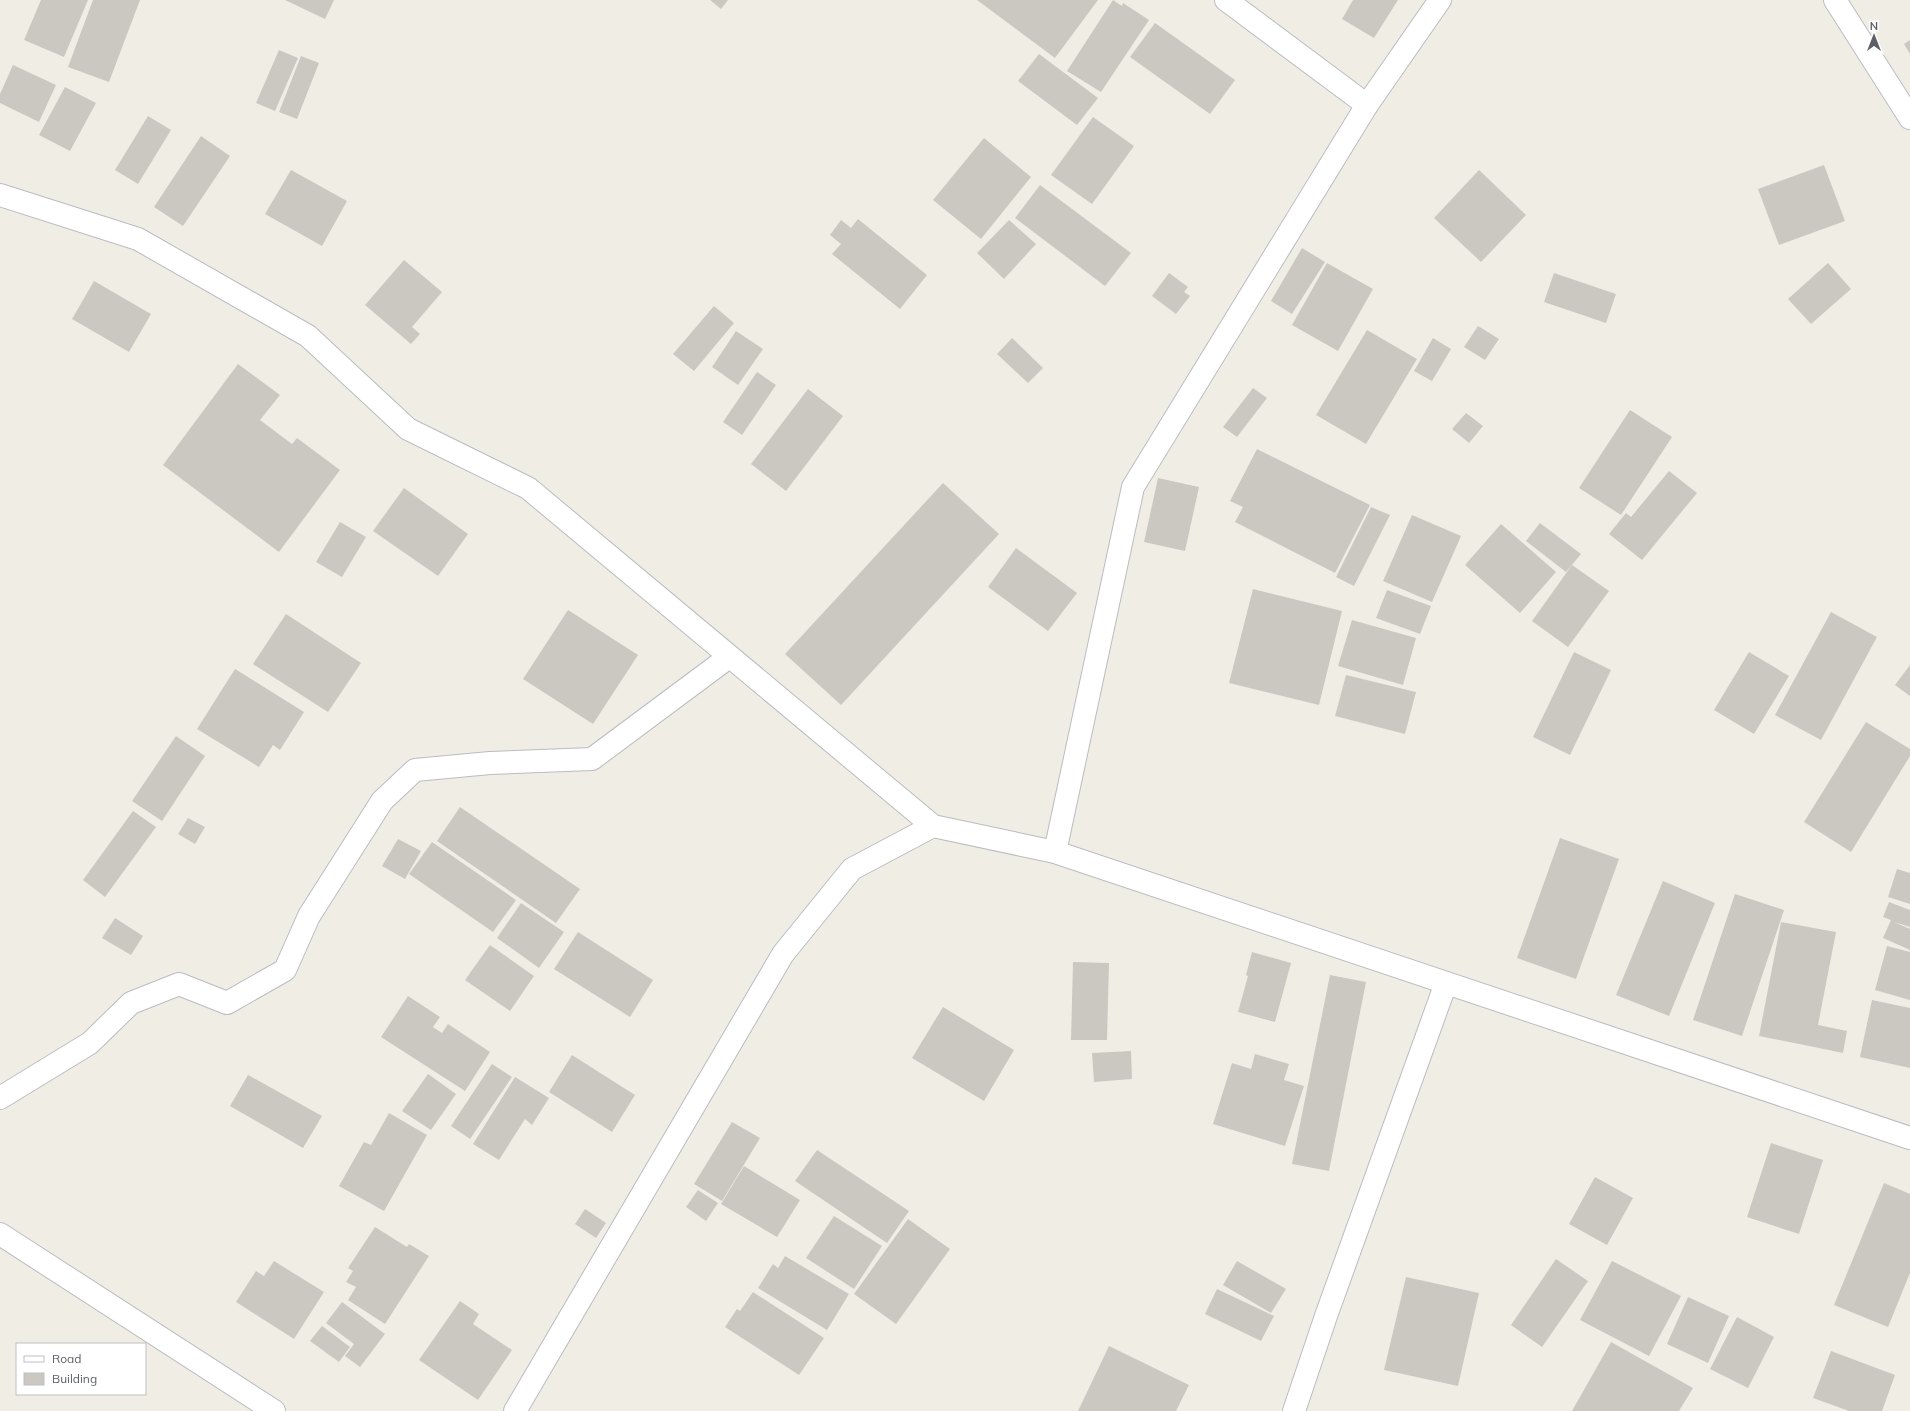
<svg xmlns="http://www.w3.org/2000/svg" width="1910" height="1411" font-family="Mulish,sans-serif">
  <rect width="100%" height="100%" fill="#f0eee4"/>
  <g fill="#cbc8c1">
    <path d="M41,0H88L64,57L24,40Z"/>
    <path d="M93,0H140L109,82L68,67Z"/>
    <path d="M285,0H334L325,19Z"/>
    <path d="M710,0H728L721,9Z"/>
    <path d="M977,0H1098L1055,58Z"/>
    <path d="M1113,0L1122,6L1123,3L1149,20L1101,92L1067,71Z"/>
    <path d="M1353,0H1398L1374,38L1342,19Z"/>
    <path d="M1155,23L1235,80L1210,114L1130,57Z"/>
    <path d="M1910,40V54L1904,44Z"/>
    <path d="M279,50L298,58L275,111L256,103Z"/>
    <path d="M1039,54L1098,98L1077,125L1018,81Z"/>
    <path d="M301,56L319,63L297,119L279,112Z"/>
    <path d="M13,65L56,85L39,122L0,103V94Z"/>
    <path d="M65,87L96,103L70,151L39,135Z"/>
    <path d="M148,116L171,130L138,184L115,170Z"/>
    <path d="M1093,117L1134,146L1092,204L1051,175Z"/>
    <path d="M201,136L230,156L183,226L154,207Z"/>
    <path d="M984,138L1031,177L981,239L933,200Z"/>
    <path d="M1824,165L1845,221L1779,245L1758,189Z"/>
    <path d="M291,170L347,201L322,246L265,214Z"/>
    <path d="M1479,170L1526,215L1481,262L1434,218Z"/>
    <path d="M1040,185L1131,253L1105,286L1015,218Z"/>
    <path d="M858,219L927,275L900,309L832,254L841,244L830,235L841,220L851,228Z"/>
    <path d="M1009,220L1036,244L1004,279L977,253Z"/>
    <path d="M1302,248L1325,262L1292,314L1271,301Z"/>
    <path d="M404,260L442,292L412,327L420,334L411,344L365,305Z"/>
    <path d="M1327,263L1373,289L1338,351L1292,325Z"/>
    <path d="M1828,263L1851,289L1811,324L1788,299Z"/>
    <path d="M1169,273L1188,287L1184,292L1190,296L1176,314L1152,296Z"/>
    <path d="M1554,273L1616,294L1606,323L1544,302Z"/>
    <path d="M94,281L151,314L129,352L72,319Z"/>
    <path d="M714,306L734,323L694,371L673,354Z"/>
    <path d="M1478,326L1499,339L1485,360L1464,347Z"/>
    <path d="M1367,330L1417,359L1366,444L1316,415Z"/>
    <path d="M736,331L763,349L738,385L712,367Z"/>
    <path d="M1012,338L1043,368L1028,383L997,354Z"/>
    <path d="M1433,338L1451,349L1432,381L1414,371Z"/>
    <path d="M238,364L280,395L260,420L292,444L297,438L340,470L279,552L163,465Z"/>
    <path d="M757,372L776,385L742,435L723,422Z"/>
    <path d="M1253,388L1267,398L1237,437L1223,427Z"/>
    <path d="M808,389L843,416L786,491L751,464Z"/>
    <path d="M1630,410L1672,437L1621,515L1579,488Z"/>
    <path d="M1466,413L1483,426L1469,443L1452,429Z"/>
    <path d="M1257,449L1370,505L1335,573L1235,522L1243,507L1230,501Z"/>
    <path d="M1669,471L1697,493L1642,560L1609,534L1626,513L1631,517Z"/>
    <path d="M1158,478L1199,487L1185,551L1144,542Z"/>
    <path d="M943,483L999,534L841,705L785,654Z"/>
    <path d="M404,488L468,534L438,576L373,531Z"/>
    <path d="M1371,507L1390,515L1354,586L1336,577Z"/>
    <path d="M1412,515L1461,536L1432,602L1383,581Z"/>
    <path d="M340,522L366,537L342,577L316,562Z"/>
    <path d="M1540,523L1581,554L1566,572L1526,541Z"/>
    <path d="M1501,524L1556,572L1520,613L1465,565Z"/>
    <path d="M1016,548L1077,593L1048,631L988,587Z"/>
    <path d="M1572,565L1609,591L1568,647L1532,621Z"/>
    <path d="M1253,589L1342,611L1319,705L1229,683Z"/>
    <path d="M1387,590L1431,606L1420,634L1376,618Z"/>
    <path d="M568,610L638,655L593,724L523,679Z"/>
    <path d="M1831,612L1877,637L1821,740L1775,715Z"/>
    <path d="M286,614L361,663L328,712L253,664Z"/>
    <path d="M1352,620L1416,638L1403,685L1338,666Z"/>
    <path d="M1574,652L1611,670L1570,755L1533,737Z"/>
    <path d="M1749,652L1789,676L1754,734L1714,710Z"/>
    <path d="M1910,665V696L1895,685Z"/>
    <path d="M235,669L304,712L280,750L273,745L259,767L197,729Z"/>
    <path d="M1346,675L1416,692L1405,734L1335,716Z"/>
    <path d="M1866,722L1910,749V756L1851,852L1804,822Z"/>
    <path d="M176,736L205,756L162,821L132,801Z"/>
    <path d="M460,807L580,889L556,923L437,841Z"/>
    <path d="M133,811L156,827L105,897L83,880Z"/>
    <path d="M188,818L205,827L195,844L178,834Z"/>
    <path d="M1560,838L1619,859L1576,979L1517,958Z"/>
    <path d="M398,839L421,851L405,879L382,866Z"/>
    <path d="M432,842L516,900L493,932L409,874Z"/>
    <path d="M1897,869L1910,873V904L1888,897Z"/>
    <path d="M1663,881L1715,903L1669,1016L1616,995Z"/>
    <path d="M1735,894L1784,910L1742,1036L1693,1020Z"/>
    <path d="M1889,902L1910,910V927L1894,922L1910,929V950L1883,938L1891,920L1883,917Z"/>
    <path d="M521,903L564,932L539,968L497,938Z"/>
    <path d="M115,918L143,936L131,955L102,938Z"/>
    <path d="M1781,922L1836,932L1818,1025L1847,1031L1843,1053L1814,1047L1818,1027L1814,1047L1759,1036Z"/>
    <path d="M578,932L653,980L630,1017L554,969Z"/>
    <path d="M490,945L534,976L510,1011L465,980Z"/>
    <path d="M1887,946L1910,952V1000L1875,990Z"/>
    <path d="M1252,952L1291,963L1275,1022L1238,1012L1248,976L1246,975Z"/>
    <path d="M1073,962L1109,963L1107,1040H1071Z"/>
    <path d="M1330,975L1366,982L1329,1171L1292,1164Z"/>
    <path d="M408,996L440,1017L433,1027L442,1033L448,1024L490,1052L465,1091L381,1037Z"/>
    <path d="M1872,1000L1910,1008V1068L1860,1057Z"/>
    <path d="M943,1007L1014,1050L984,1101L912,1058Z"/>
    <path d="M1131,1051L1132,1079L1094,1082L1092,1053Z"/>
    <path d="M1255,1054L1289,1064L1284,1080L1304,1086L1285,1146L1213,1124L1232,1063L1251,1069Z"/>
    <path d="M572,1055L635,1095L612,1132L549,1092Z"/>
    <path d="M492,1064L512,1077L470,1139L451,1126Z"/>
    <path d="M428,1074L456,1094L431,1130L402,1111Z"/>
    <path d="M248,1075L322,1116L303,1148L230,1106Z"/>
    <path d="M515,1077L549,1098L532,1125L525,1119L499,1160L473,1144Z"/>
    <path d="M389,1113L427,1135L384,1211L339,1186L364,1142L371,1145Z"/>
    <path d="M732,1122L760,1138L722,1201L694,1184Z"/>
    <path d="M1771,1143L1823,1160L1799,1234L1747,1217Z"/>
    <path d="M817,1150L909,1211L887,1243L795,1181Z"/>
    <path d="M744,1166L800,1200L777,1237L721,1204Z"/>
    <path d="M1595,1177L1633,1198L1607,1245L1569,1224Z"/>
    <path d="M1884,1183L1910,1194V1273L1888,1327L1834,1305Z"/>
    <path d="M698,1190L718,1203L706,1221L686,1207Z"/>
    <path d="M585,1209L606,1223L596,1238L575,1224Z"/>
    <path d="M834,1216L882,1246L854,1289L806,1258Z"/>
    <path d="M908,1219L950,1249L896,1324L854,1294Z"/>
    <path d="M375,1227L407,1247L409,1244L429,1256L385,1324L348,1300L356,1287L346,1282L353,1271L348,1268Z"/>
    <path d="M785,1256L849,1294L827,1330L758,1288L773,1264L778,1268Z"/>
    <path d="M1556,1259L1588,1281L1542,1347L1511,1325Z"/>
    <path d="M274,1261L324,1292L294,1339L236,1302L256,1271L264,1276Z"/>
    <path d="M1237,1261L1286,1289L1271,1313L1223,1285Z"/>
    <path d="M1612,1261L1681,1296L1649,1356L1580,1320Z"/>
    <path d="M1406,1277L1479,1293L1458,1386L1384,1370Z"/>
    <path d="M1217,1289L1274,1316L1261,1341L1205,1314Z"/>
    <path d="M753,1292L824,1338L799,1375L725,1327L737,1309L740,1311Z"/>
    <path d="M1688,1297L1729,1316L1708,1363L1667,1344Z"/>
    <path d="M460,1301L479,1314L473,1324L512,1350L478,1400L419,1360Z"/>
    <path d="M342,1302L385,1334L360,1367L345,1356L354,1344L326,1323Z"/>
    <path d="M1737,1317L1774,1337L1748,1388L1710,1369Z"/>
    <path d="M322,1326L350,1347L339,1362L310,1341Z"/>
    <path d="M1611,1342L1693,1388L1679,1411H1572Z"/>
    <path d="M1109,1346L1189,1385L1176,1411H1078Z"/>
    <path d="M1831,1351L1895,1375L1882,1411H1849L1813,1398Z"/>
  </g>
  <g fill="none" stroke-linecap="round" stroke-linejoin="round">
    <g stroke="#b9bcc1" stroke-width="24">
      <g id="minor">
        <path d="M1226,0L1367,105"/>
        <path d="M1835,0L1910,118"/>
        <path d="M0,195L138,239L308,336L408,429L528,488L933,826L1055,852L1910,1138"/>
        <path d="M1055,852L1133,487L1367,105L1440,0"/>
        <path d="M0,1098L90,1043L131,1003L179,984L227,1003L285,970L309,916L382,801L415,770L490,763L592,759L729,657"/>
        <path d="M0,1234L274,1411"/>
        <path d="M515,1411L783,954L852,869L933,826"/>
        <path d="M1294,1411L1326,1316L1446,983"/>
      </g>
    </g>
    <use href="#minor" stroke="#fff" stroke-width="22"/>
  </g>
  <rect x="16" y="1343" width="130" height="52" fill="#ffffff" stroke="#bebfc2"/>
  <rect x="24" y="1356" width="20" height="6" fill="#ffffff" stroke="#bebfc2"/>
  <text x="52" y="1363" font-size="12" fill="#5c6066">Road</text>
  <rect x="24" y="1373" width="20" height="12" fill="#cbc8c1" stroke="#bebfc2"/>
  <text x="52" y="1383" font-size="12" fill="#5c6066">Building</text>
  <g transform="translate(1874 36)" stroke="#ffffff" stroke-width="3" paint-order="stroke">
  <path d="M0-3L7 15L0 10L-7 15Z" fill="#5c6066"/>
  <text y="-6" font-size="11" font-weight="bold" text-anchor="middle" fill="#5c6066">N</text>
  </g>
</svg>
